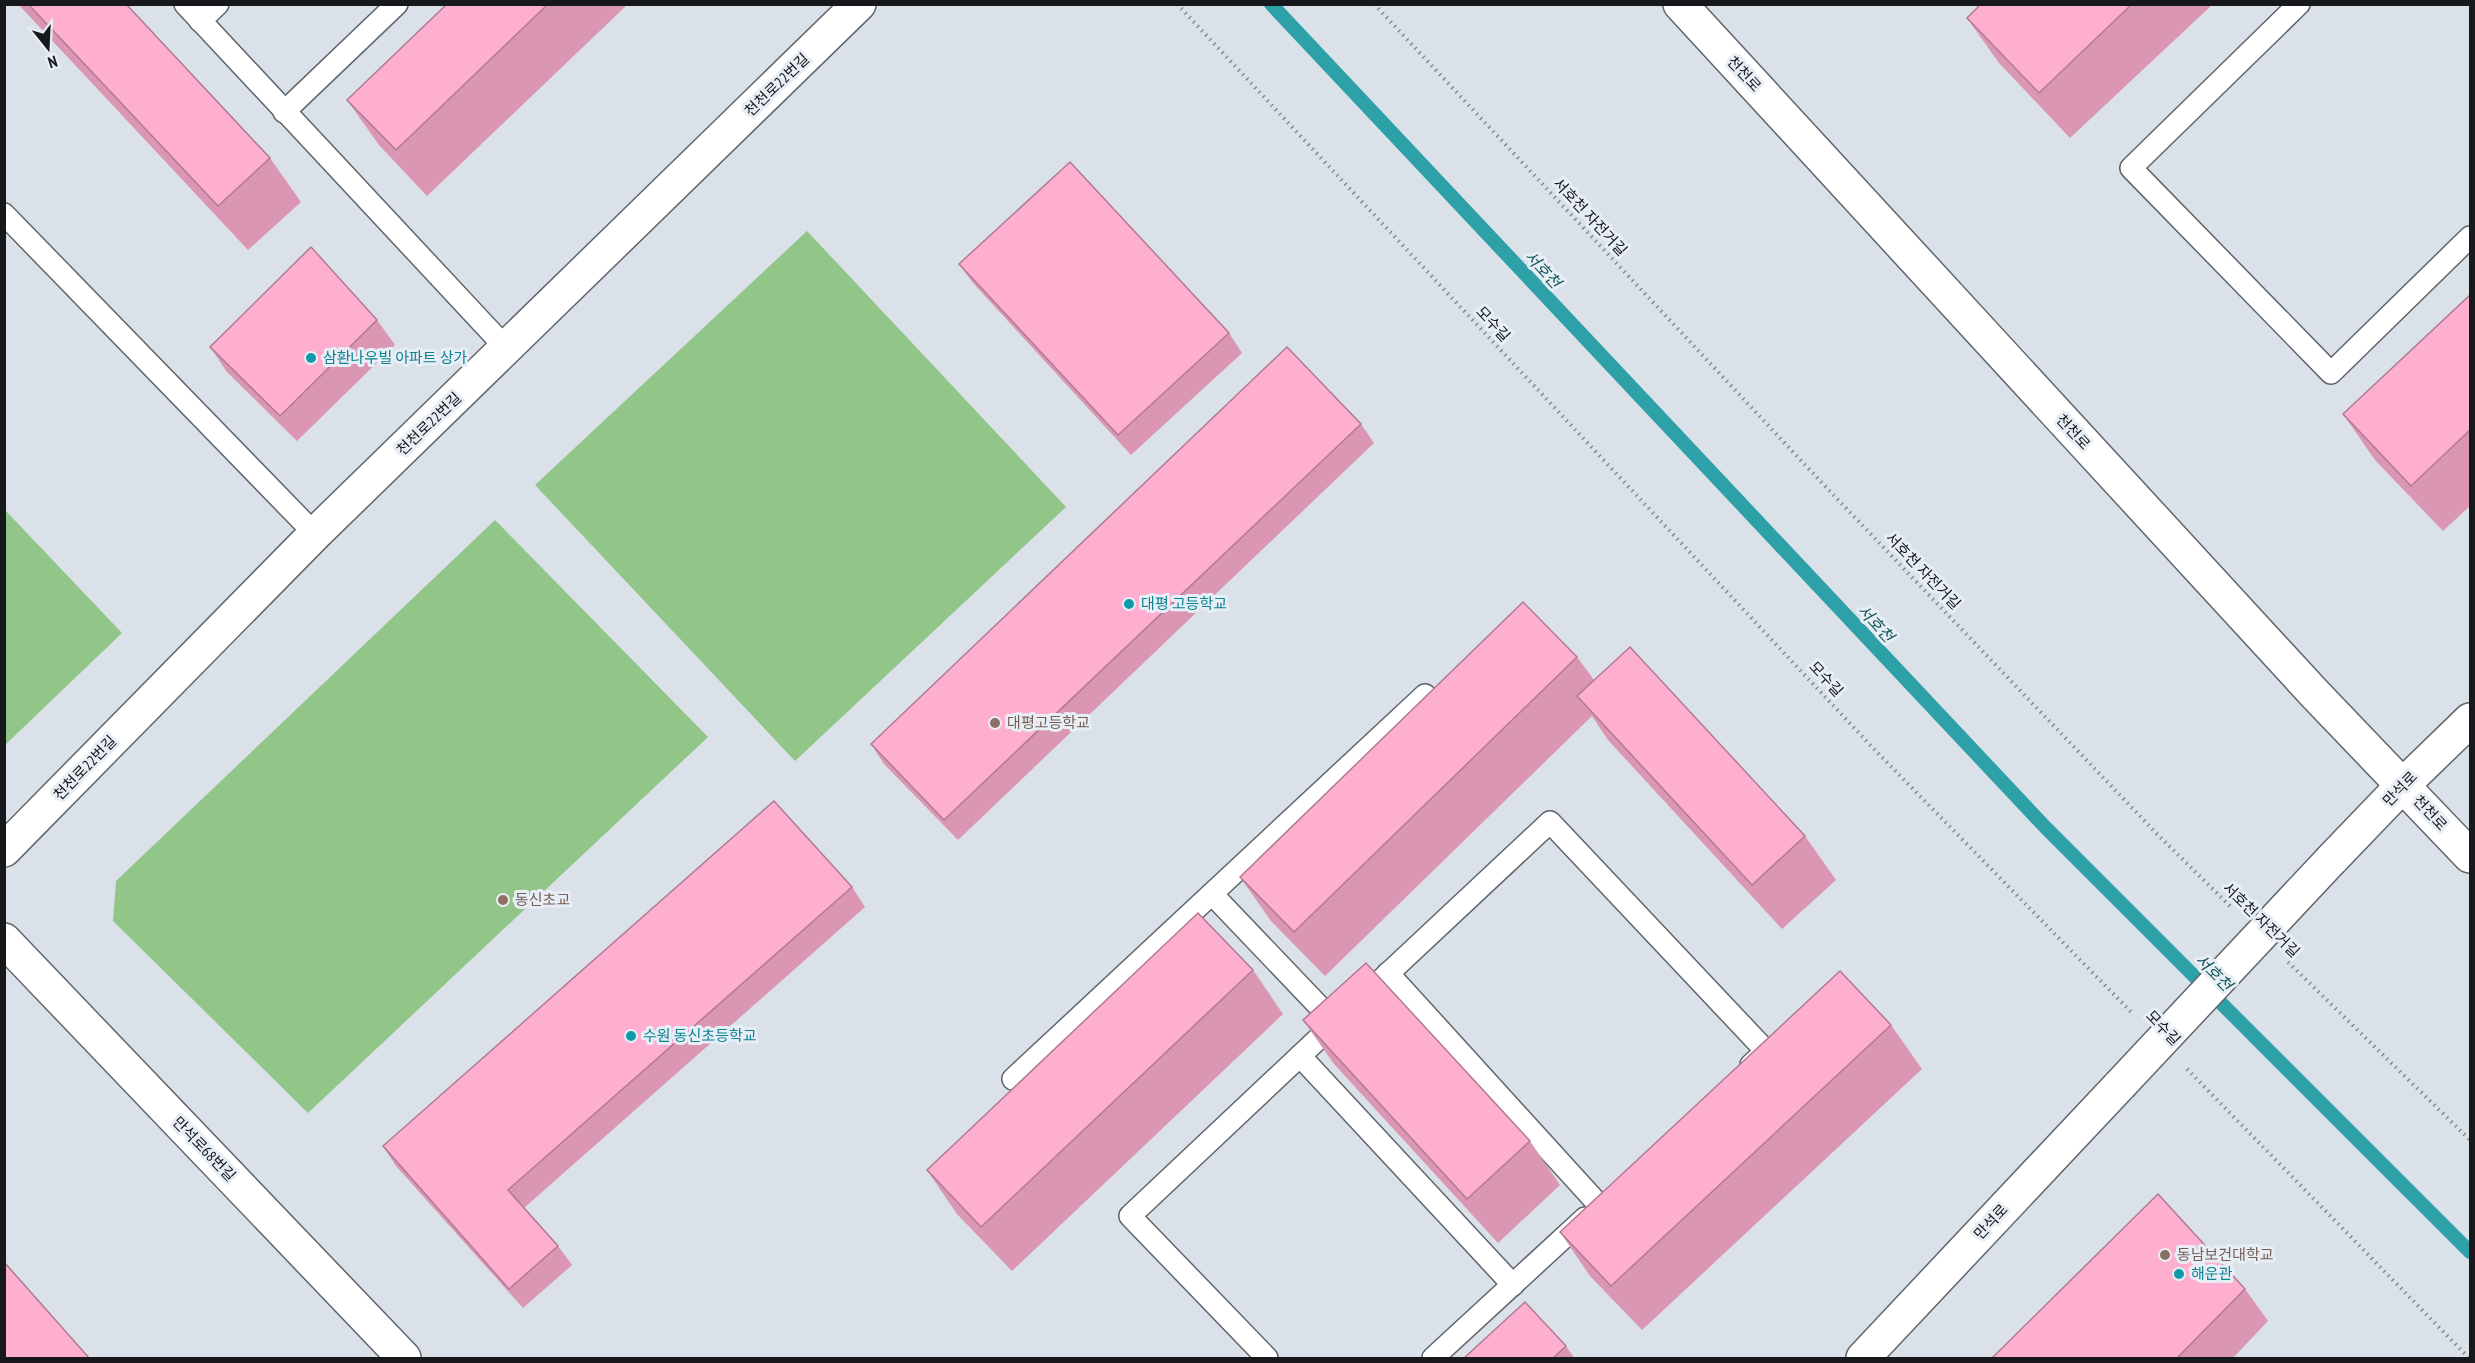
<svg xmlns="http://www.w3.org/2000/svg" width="2475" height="1363" font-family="'PT Sans Narrow','Noto Sans KR',sans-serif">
  <rect width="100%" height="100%" fill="#dae1e9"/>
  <g fill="#92c588">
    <path d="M807,231L1066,507L795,761L535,485Z"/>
    <path d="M5,510L122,633L5,745Z"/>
    <path d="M495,520L708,737L308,1113L113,921L116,881Z"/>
  </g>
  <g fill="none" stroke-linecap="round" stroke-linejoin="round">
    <path stroke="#2ea0a7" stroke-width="14" d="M1271,4L2046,828L2470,1252"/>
    <g stroke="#60666d" stroke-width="24">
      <g id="service">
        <path d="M185,4L507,349"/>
        <path d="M2299,4L2131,168L2331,373L2470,237"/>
        <path d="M200,21L218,4"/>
        <path d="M284,112L397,4"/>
        <path d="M4,214L315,534"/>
        <path d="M1212,894L1335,1023"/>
        <path d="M1388,973L1599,1205"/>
        <path d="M1362,998L1550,822L1766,1051L1751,1065"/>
        <path d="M1300,1056L1513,1285"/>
        <path d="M1013,1079L1425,695"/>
        <path d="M1267,1358L1130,1216L1337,1021"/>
        <path d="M1433,1358L1585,1218"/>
      </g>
    </g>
    <g stroke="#60666d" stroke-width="36">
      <g id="minor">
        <path d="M4,850L315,534L859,4"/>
        <path d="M4,940L404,1358"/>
      </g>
    </g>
    <g stroke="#60666d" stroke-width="36">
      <path id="tertiary" d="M1680,4L2314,693L2470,856"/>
    </g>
    <g stroke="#60666d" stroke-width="36">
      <g id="secondary">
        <path d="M2331,860L2403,785L2470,720"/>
        <path d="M1863,1358L2120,1085"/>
      </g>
    </g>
    <g stroke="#858a8f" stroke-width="4" stroke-dasharray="1.5 4.5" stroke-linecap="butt">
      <path d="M1177,4L1872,747L2133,1014"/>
      <path d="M1374,4L1823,484L2158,835L2233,909"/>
      <path d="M2288,962L2470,1140"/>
      <path d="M2187,1069L2469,1358"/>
    </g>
    <use href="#service" stroke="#fff" stroke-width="21"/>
    <use href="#minor" stroke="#fff" stroke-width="33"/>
    <use href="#tertiary" stroke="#fff" stroke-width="33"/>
    <use href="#secondary" stroke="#fff" stroke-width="33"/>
    <g stroke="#60666d" stroke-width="36" stroke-linecap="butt">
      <path id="secondary-bridge" d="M2120,1085L2331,860"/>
    </g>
    <use href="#secondary-bridge" stroke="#fff" stroke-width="33"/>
  </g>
  <g fill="#da96b2">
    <path d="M18,4H126L270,158L301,202L248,250Z"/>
    <path d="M447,4H628L427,196L379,145L347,100Z"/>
    <path d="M1981,4H2213L2070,138L1999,63L1967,18Z"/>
    <path d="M959,264L1229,333L1242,353L1131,455L973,283Z"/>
    <path d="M2470,295V506L2443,531L2375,460L2343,414Z"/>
    <path d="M377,320L395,345L297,441L227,372L210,347Z"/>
    <path d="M1361,424L1374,443L958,840L884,764L871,744Z"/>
    <path d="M1577,657L1594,680L1805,836L1836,880L1782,929L1608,740L1592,716L1325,976L1271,921L1240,877Z"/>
    <path d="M852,887L865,907L524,1208L558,1246L572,1265L523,1308L396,1166L383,1146Z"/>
    <path d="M1253,970L1283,1014L1012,1271L957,1214L927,1170Z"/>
    <path d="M1303,1020L1530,1141L1560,1185L1498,1243L1334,1064Z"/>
    <path d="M1891,1025L1922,1069L1642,1330L1590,1276L1560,1232Z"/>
    <path d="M2245,1289L2268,1321L2232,1359H1991Z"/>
    <path d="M1566,1346L1575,1359H1463Z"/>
  </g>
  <g fill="#feaecf" stroke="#b27a91" stroke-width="1.5">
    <path d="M28,4H126L270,158L218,206Z"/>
    <path d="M447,4H548L396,150L347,100Z"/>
    <path d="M1981,4H2132L2039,93L1967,18Z"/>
    <path d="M1070,162L1229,333L1118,435L959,264Z"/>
    <path d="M311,247L377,320L280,416L210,347Z"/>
    <path d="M2470,295V430L2411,486L2343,414Z"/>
    <path d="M1287,347L1361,424L944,820L871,744Z"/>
    <path d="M1523,602L1577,657L1294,932L1240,877Z"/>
    <path d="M1630,647L1805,836L1752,885L1577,696Z"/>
    <path d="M774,801L852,887L508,1190L558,1246L509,1289L383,1146Z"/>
    <path d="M1198,913L1253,970L981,1227L927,1170Z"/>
    <path d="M1366,963L1530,1141L1467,1199L1303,1020Z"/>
    <path d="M1840,971L1891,1025L1611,1286L1560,1232Z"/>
    <path d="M2158,1194L2245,1289L2176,1359H1991Z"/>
    <path d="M4,1262L90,1359H4Z"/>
    <path d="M1525,1302L1566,1346L1552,1359H1463Z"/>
  </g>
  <g fill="#0f9aa8" stroke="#e7eef6" stroke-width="2">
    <circle cx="311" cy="358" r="6"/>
    <circle cx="1129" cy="604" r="6"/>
    <circle cx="631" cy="1036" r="6"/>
    <circle cx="2179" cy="1274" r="6"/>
  </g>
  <g fill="#8d6e63" stroke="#e7eef6" stroke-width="2">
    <circle cx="995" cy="723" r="6"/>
    <circle cx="503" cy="900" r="6"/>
    <circle cx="2165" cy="1255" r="6"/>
  </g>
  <g text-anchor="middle" stroke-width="6" stroke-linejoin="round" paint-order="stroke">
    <g font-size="15" fill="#16181b" stroke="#e7eef6">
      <text transform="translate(1744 74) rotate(47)" y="5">천천로</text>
      <text transform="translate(777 85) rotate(-44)" y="5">천천로22번길</text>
      <text transform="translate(1590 217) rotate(47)" y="5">서호천 자전거길</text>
      <text transform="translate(1493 324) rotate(47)" y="5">모수길</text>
      <text transform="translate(429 424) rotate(-44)" y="5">천천로22번길</text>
      <text transform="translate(2073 432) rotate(47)" y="5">천천로</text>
      <text transform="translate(1923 571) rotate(46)" y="5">서호천 자전거길</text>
      <text transform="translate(1826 679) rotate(47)" y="5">모수길</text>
      <text transform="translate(85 768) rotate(-46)" y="5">천천로22번길</text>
      <text transform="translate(2400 789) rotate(-46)" y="5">만석로</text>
      <text transform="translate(2430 813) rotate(47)" y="5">천천로</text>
      <text transform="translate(2261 920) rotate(44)" y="5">서호천 자전거길</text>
      <text transform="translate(2163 1028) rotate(46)" y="5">모수길</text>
      <text transform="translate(204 1149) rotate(46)" y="5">만석로68번길</text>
      <text transform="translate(1991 1222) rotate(-47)" y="5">만석로</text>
    </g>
    <g font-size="15" fill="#0d838f" stroke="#e7eef6" text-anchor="start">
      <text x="323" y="363">삼환나우빌 아파트 상가</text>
      <text x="1141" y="609">대평 고등학교</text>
      <text x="643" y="1041">수원 동신초등학교</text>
      <text x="2191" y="1279">해운관</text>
    </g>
    <g font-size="15" fill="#785e54" stroke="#e7eef6" text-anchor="start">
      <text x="1007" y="728">대평고등학교</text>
      <text x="515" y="905">동신초교</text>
      <text x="2177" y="1260">동남보건대학교</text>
    </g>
    <g font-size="16" font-style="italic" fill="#125457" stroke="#e7eef6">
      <text transform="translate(1543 269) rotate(47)" y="6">서호천</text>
      <text transform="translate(1876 623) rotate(47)" y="6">서호천</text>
      <text transform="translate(2214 972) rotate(45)" y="6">서호천</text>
    </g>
  </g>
  <rect width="2475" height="1363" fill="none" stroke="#16181b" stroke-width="12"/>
  <g transform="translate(48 48) rotate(162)" stroke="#e7eef6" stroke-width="4.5" paint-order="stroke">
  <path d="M0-4.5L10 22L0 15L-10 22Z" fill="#16181b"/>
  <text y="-9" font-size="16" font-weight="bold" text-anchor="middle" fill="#16181b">N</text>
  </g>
</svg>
